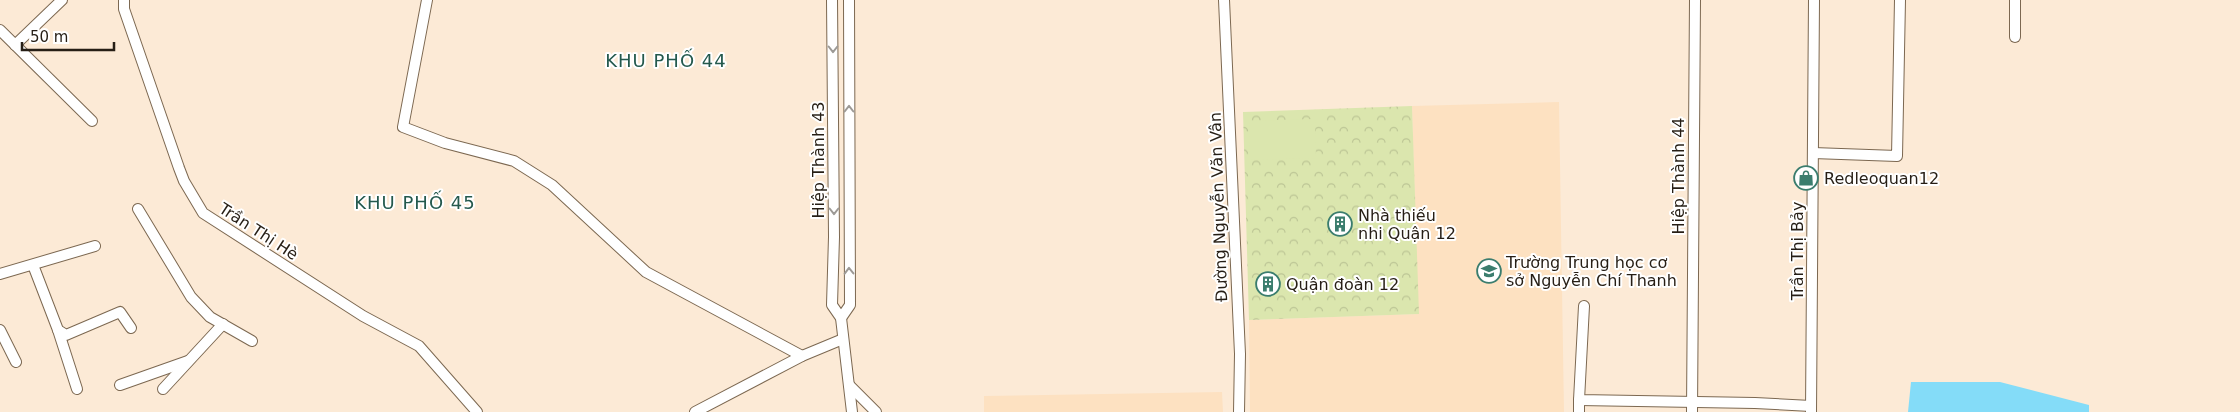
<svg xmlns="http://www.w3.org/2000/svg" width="2240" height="412" font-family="'DejaVu Sans',sans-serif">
  <defs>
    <pattern id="forest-crowns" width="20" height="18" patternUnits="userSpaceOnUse" patternTransform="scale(1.25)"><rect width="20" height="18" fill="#dbe6ae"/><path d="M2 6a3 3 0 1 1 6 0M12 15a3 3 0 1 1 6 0" fill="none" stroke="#bcc595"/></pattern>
  </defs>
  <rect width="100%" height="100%" fill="#fcead6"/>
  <g fill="#fde1c1">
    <path d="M1559,102L1564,412H1250L1249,320L1418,314L1412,106Z"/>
    <path d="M1222,392L1223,412H984V396Z"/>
  </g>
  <path fill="url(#forest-crowns)" d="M1412,106L1419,314L1249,320L1243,112Z"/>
  <path fill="#dbe6ae" d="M1315,119L1316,158L1250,160L1249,121Z"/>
  <path fill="#84dcf8" d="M1911,382H2000L2089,405V412H1908Z"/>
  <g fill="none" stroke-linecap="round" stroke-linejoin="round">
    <g stroke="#7c6851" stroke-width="12">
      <g id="street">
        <path d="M124,0V9L179,168L184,181L203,213L363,316L419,346L477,412"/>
        <path d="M427,0L403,127L445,143L514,161L552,185L646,272L802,356"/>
        <path d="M832,0L834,237L832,305L841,318L852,412"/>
        <path d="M1224,0L1240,354L1239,412"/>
        <path d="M0,30L92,121"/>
        <path d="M2015,37V0"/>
        <path d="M15,45L62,0"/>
        <path d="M1813,153L1897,156L1900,0"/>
        <path d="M138,209L191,297L210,317L252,341"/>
        <path d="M33,265L58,330L66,335L120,312L131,328"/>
        <path d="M0,274L95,246"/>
        <path d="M1584,306L1579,400L1755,403L1811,406"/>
        <path d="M841,318L850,305L849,0"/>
        <path d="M0,330L16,362"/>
        <path d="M58,330L77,389"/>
        <path d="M120,385L188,361"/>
        <path d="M849,385L876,412"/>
        <path d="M163,389L223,324"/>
        <path d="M1579,400V412"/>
        <path d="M695,412L802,356L843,339"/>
        <path d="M1692,412L1695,0"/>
        <path d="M1811,412L1814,0"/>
      </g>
    </g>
    <use href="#street" stroke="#fff" stroke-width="10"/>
  </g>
  <defs><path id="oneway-chevron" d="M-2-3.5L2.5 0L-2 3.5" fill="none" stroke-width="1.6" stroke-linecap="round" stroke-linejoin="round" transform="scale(1.25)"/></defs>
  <g stroke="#9d9a96">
    <use href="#oneway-chevron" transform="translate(833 49) rotate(90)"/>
    <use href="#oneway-chevron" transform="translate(849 109) rotate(-90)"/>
    <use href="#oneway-chevron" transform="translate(834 211) rotate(90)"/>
    <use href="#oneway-chevron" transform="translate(849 271) rotate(-91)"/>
  </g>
  <defs>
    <g id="shop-ring" transform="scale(1.25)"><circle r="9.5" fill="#fff" stroke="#3b7d6e" stroke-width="1.5"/><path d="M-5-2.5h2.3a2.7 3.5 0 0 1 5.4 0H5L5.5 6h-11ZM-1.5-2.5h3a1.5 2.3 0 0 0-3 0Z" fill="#3b7d6e"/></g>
    <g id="building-ring" transform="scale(1.25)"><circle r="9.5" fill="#fff" stroke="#3b7d6e" stroke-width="1.5"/><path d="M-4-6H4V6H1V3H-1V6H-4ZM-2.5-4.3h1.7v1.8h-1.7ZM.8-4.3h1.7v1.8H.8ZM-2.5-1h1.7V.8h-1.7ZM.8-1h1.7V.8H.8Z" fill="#3b7d6e"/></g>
    <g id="school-ring" transform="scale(1.25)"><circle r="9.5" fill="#fff" stroke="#3b7d6e" stroke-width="1.5"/><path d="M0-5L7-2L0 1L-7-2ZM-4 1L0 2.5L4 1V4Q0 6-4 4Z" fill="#3b7d6e"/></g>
  </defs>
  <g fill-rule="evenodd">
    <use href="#shop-ring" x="1806" y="178"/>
    <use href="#building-ring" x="1340" y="224"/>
    <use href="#school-ring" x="1489" y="271"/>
    <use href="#building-ring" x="1268" y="284"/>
  </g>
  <g text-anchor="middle" stroke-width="4" stroke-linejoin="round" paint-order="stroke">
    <g font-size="16" fill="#261e15" stroke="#fff">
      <text transform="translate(818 160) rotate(-90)" y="6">Hiệp Thành 43</text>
      <text transform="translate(1678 176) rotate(-90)" y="6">Hiệp Thành 44</text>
      <text transform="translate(1218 207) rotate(-92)" y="6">Đường Nguyễn Văn Vân</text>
      <text transform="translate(259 231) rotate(33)" y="6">Trần Thị Hè</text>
      <text transform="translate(1797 251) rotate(-90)" y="6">Trần Thị Bảy</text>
    </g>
    <g font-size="16" fill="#261e15" stroke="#fff" text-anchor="start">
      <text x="1824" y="184">Redleoquan12</text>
      <text x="1358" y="221">Nhà thiếu<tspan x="1358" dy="18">nhi Quận 12</tspan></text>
      <text x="1506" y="268">Trường Trung học cơ<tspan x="1506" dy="18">sở Nguyễn Chí Thanh</tspan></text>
      <text x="1286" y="290">Quận đoàn 12</text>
    </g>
    <g font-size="18" letter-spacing="1" fill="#24594d" stroke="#fff">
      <text x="666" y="67">KHU PHỐ 44</text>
      <text x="415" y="209">KHU PHỐ 45</text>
    </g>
  </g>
  <path d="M22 42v8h92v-8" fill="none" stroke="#261e15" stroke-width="2.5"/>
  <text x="30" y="42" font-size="15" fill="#261e15" stroke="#ffffff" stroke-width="4" paint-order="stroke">50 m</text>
</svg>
